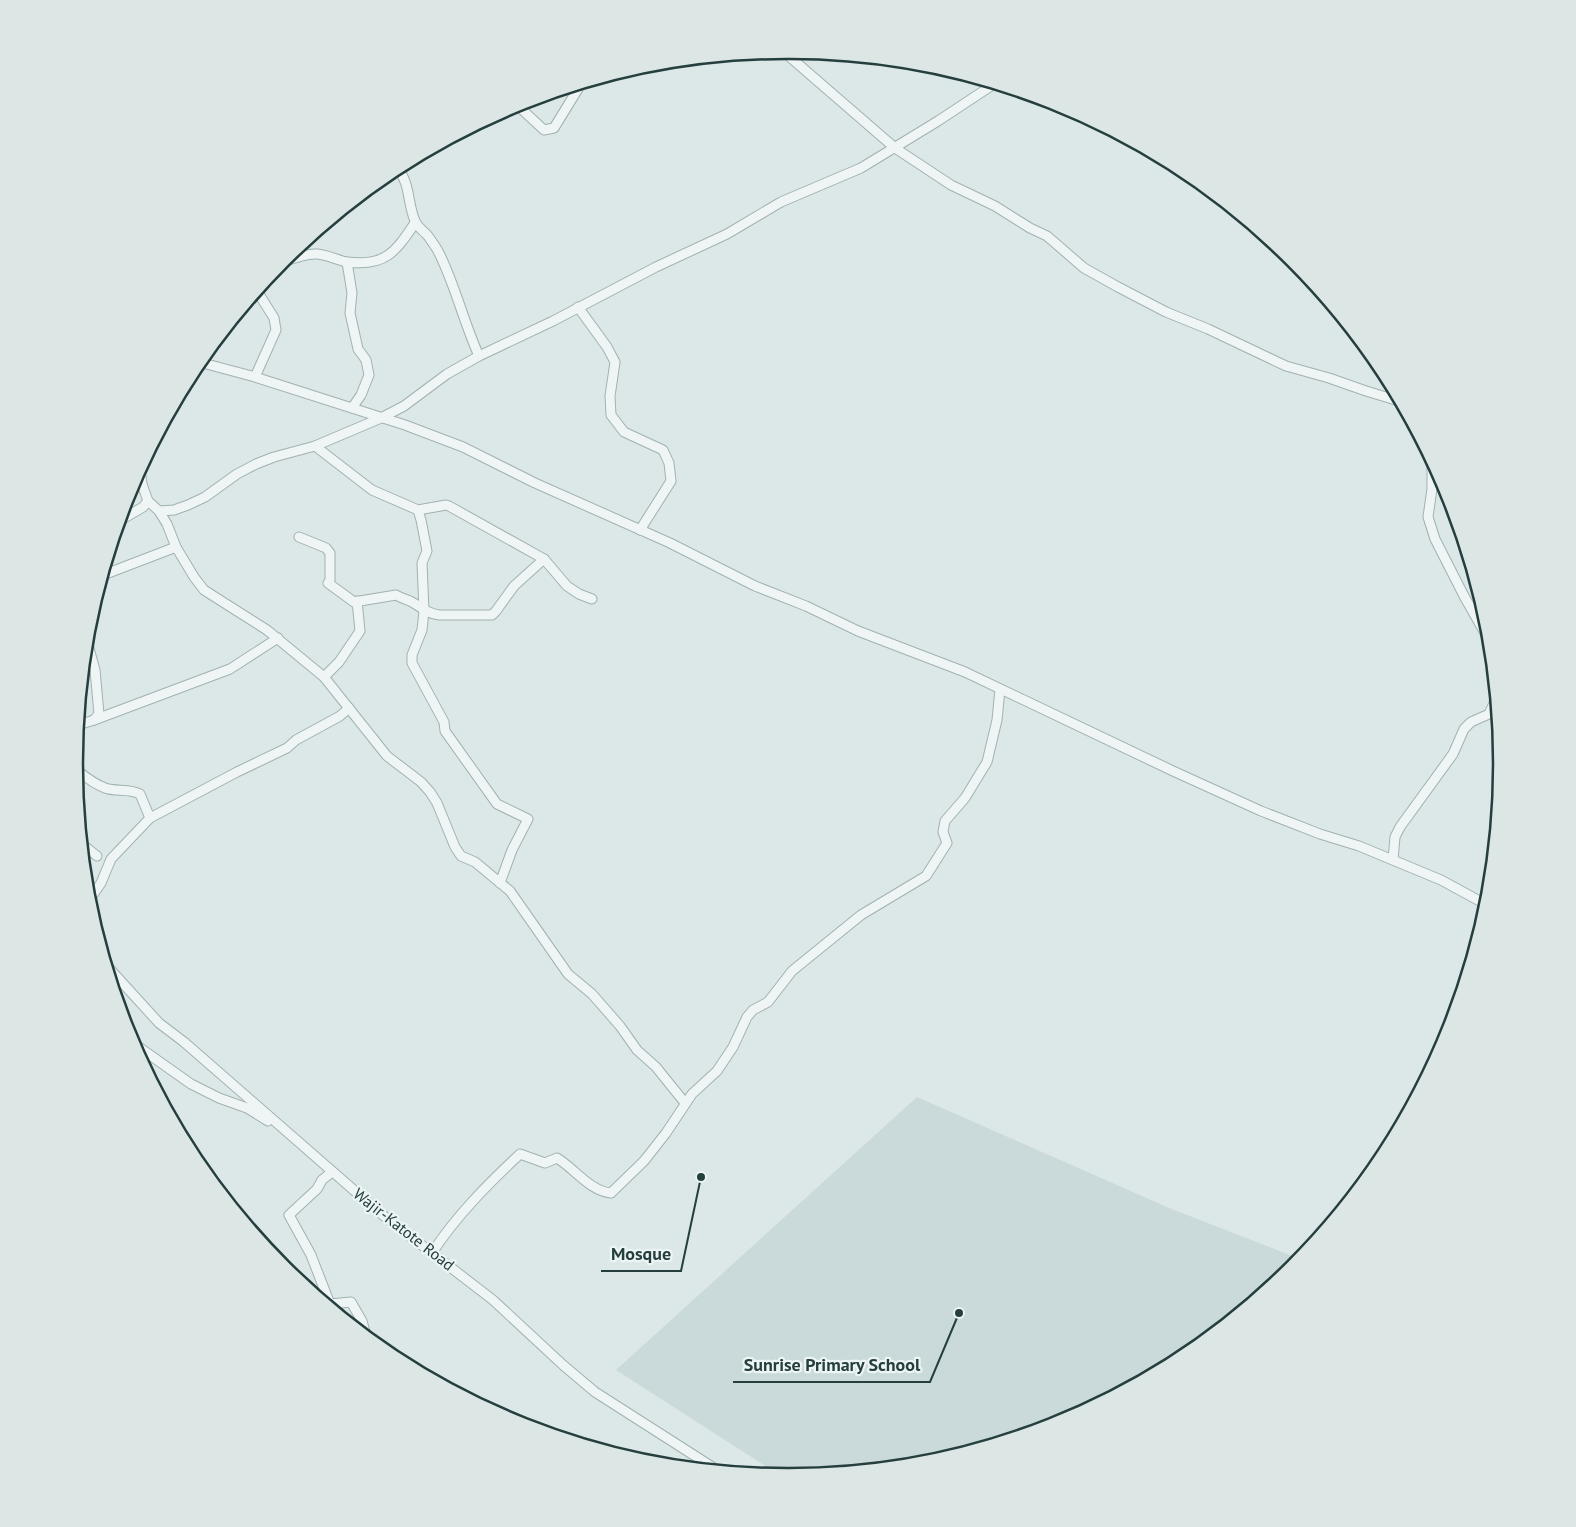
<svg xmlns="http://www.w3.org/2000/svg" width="1576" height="1527" font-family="'PT Sans',sans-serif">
  <rect width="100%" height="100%" fill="#dce7e7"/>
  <path fill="#cad9d9" d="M917,1097L1169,1208L1300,1259L1292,1268L1184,1357L1061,1423L927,1463L788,1477L781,1476L616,1370Z"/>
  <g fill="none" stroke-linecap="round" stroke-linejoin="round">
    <g stroke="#a1b1b1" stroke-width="11">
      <g id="minor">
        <path d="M783,51L895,148L951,185L995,206L1030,228L1047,236L1084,268L1118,287L1166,312L1208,329L1286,366L1329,378L1366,391L1399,401"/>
        <path d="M516,104L544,130L554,128L581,84"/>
        <path d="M397,167C411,185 407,202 415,221C417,227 424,231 428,236C432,242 437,248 440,255C456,288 464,323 479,356"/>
        <path d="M347,262L352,293L350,313L358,349L366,360L369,375L361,395L352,408"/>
        <path d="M280,263C291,259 306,253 317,254C328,255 337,260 347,262C386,267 396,251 415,223"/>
        <path d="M578,307L607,347L615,362L610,396L611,415L624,432L663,450L669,463L671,481L640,530"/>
        <path d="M199,362L255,377L405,425L463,447L535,483L670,543L755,586L806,606L858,631L965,672L1173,771L1261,811L1320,834L1359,846L1441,880L1487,905"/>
        <path d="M255,377L276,330L274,318L257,291"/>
        <path d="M315,446L372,490L418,510L421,520L427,551L422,563L424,611L422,630L412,655V663L444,722L445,731L497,804L528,819L512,850L500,883"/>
        <path d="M1432,463V489L1428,517L1435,539L1464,596L1489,640"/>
        <path d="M140,470L142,484L148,501"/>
        <path d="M418,510L446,505L449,506L544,559L567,586L579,594L592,599"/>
        <path d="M119,521L143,507L148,501L159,511L174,510L188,505L205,497L237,474L256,464L274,457L315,446L381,418L404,406L447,374L479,356L553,321L656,267L727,234L781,202L861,168L938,121L994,84"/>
        <path d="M299,537L326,548L330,553V580L328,583L354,602L396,595C401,598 405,599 410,601C422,607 425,613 439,615H492L496,611L514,586L544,559"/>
        <path d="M176,547L194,577L204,590L267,630L324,677L387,756L421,782L430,792L437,803L455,847L461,856L475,862L510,891L568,974L592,994L620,1026L637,1050L656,1067L685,1103"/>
        <path d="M103,575L176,547L167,524L159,511"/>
        <path d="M324,677L339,662L360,631L357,601"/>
        <path d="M94,720L230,669L278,638"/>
        <path d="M78,725L94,720L99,714L95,670L87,641"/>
        <path d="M75,769C84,776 94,784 105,788C116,792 129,788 140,794L150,818"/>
        <path d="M83,845L97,856"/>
        <path d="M1393,860L1395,837L1400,827L1453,754L1464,729L1471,722L1489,714L1495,701"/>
        <path d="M88,902L101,883L111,859L150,818L237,772L287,748L296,740L340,716L349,708"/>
        <path d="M108,967L159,1023L184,1042L380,1213L493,1300L563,1365L595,1392L717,1470"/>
        <path d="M133,1043L191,1084L219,1098L247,1108L268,1121"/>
        <path d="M332,1172L322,1180L317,1189L289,1215L311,1255L330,1304L351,1302L362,1321L366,1336"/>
        <path d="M432,1253C456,1216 488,1184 520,1154L545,1163L557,1158C575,1169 590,1191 611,1193L644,1161L666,1133L692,1094L717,1071L733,1047L747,1017L753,1010L768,1002L792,971L861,915L926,876L947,843L943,832L945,821L965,798L987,762L997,720L1000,689"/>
      </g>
    </g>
    <use href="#minor" stroke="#eff5f5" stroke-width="9"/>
  </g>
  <g text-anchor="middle" stroke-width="4.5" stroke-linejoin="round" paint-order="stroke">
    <g font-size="16" fill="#253e3e" stroke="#ecf5f4">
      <text transform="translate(404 1229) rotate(38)" y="6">Wajir-Katote Road</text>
    </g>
  </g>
  <path d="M0 0H1576V1527H0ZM787 59H789A704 704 0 0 1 1493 763V764A704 704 0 0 1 789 1468H787A704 704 0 0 1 83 764V763A704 704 0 0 1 787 59Z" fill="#dce6e5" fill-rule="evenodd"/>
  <path fill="none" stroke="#253e3e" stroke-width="2.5" d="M787 59H789A704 704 0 0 1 1493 763V764A704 704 0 0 1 789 1468H787A704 704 0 0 1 83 764V763A704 704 0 0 1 787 59Z"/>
  <path fill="none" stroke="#253e3e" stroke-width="2" d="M701 1177L681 1271H601M959 1313L930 1382H733"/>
  <g fill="#253e3e" stroke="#ecf5f4" stroke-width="2">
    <circle cx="701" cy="1177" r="5"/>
    <circle cx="959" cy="1313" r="5"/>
  </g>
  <g font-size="18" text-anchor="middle" font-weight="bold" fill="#253e3e" stroke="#ecf5f4" stroke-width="4.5" stroke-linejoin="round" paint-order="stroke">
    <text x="641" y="1260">Mosque</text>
    <text x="832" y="1371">Sunrise Primary School</text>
  </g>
</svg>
